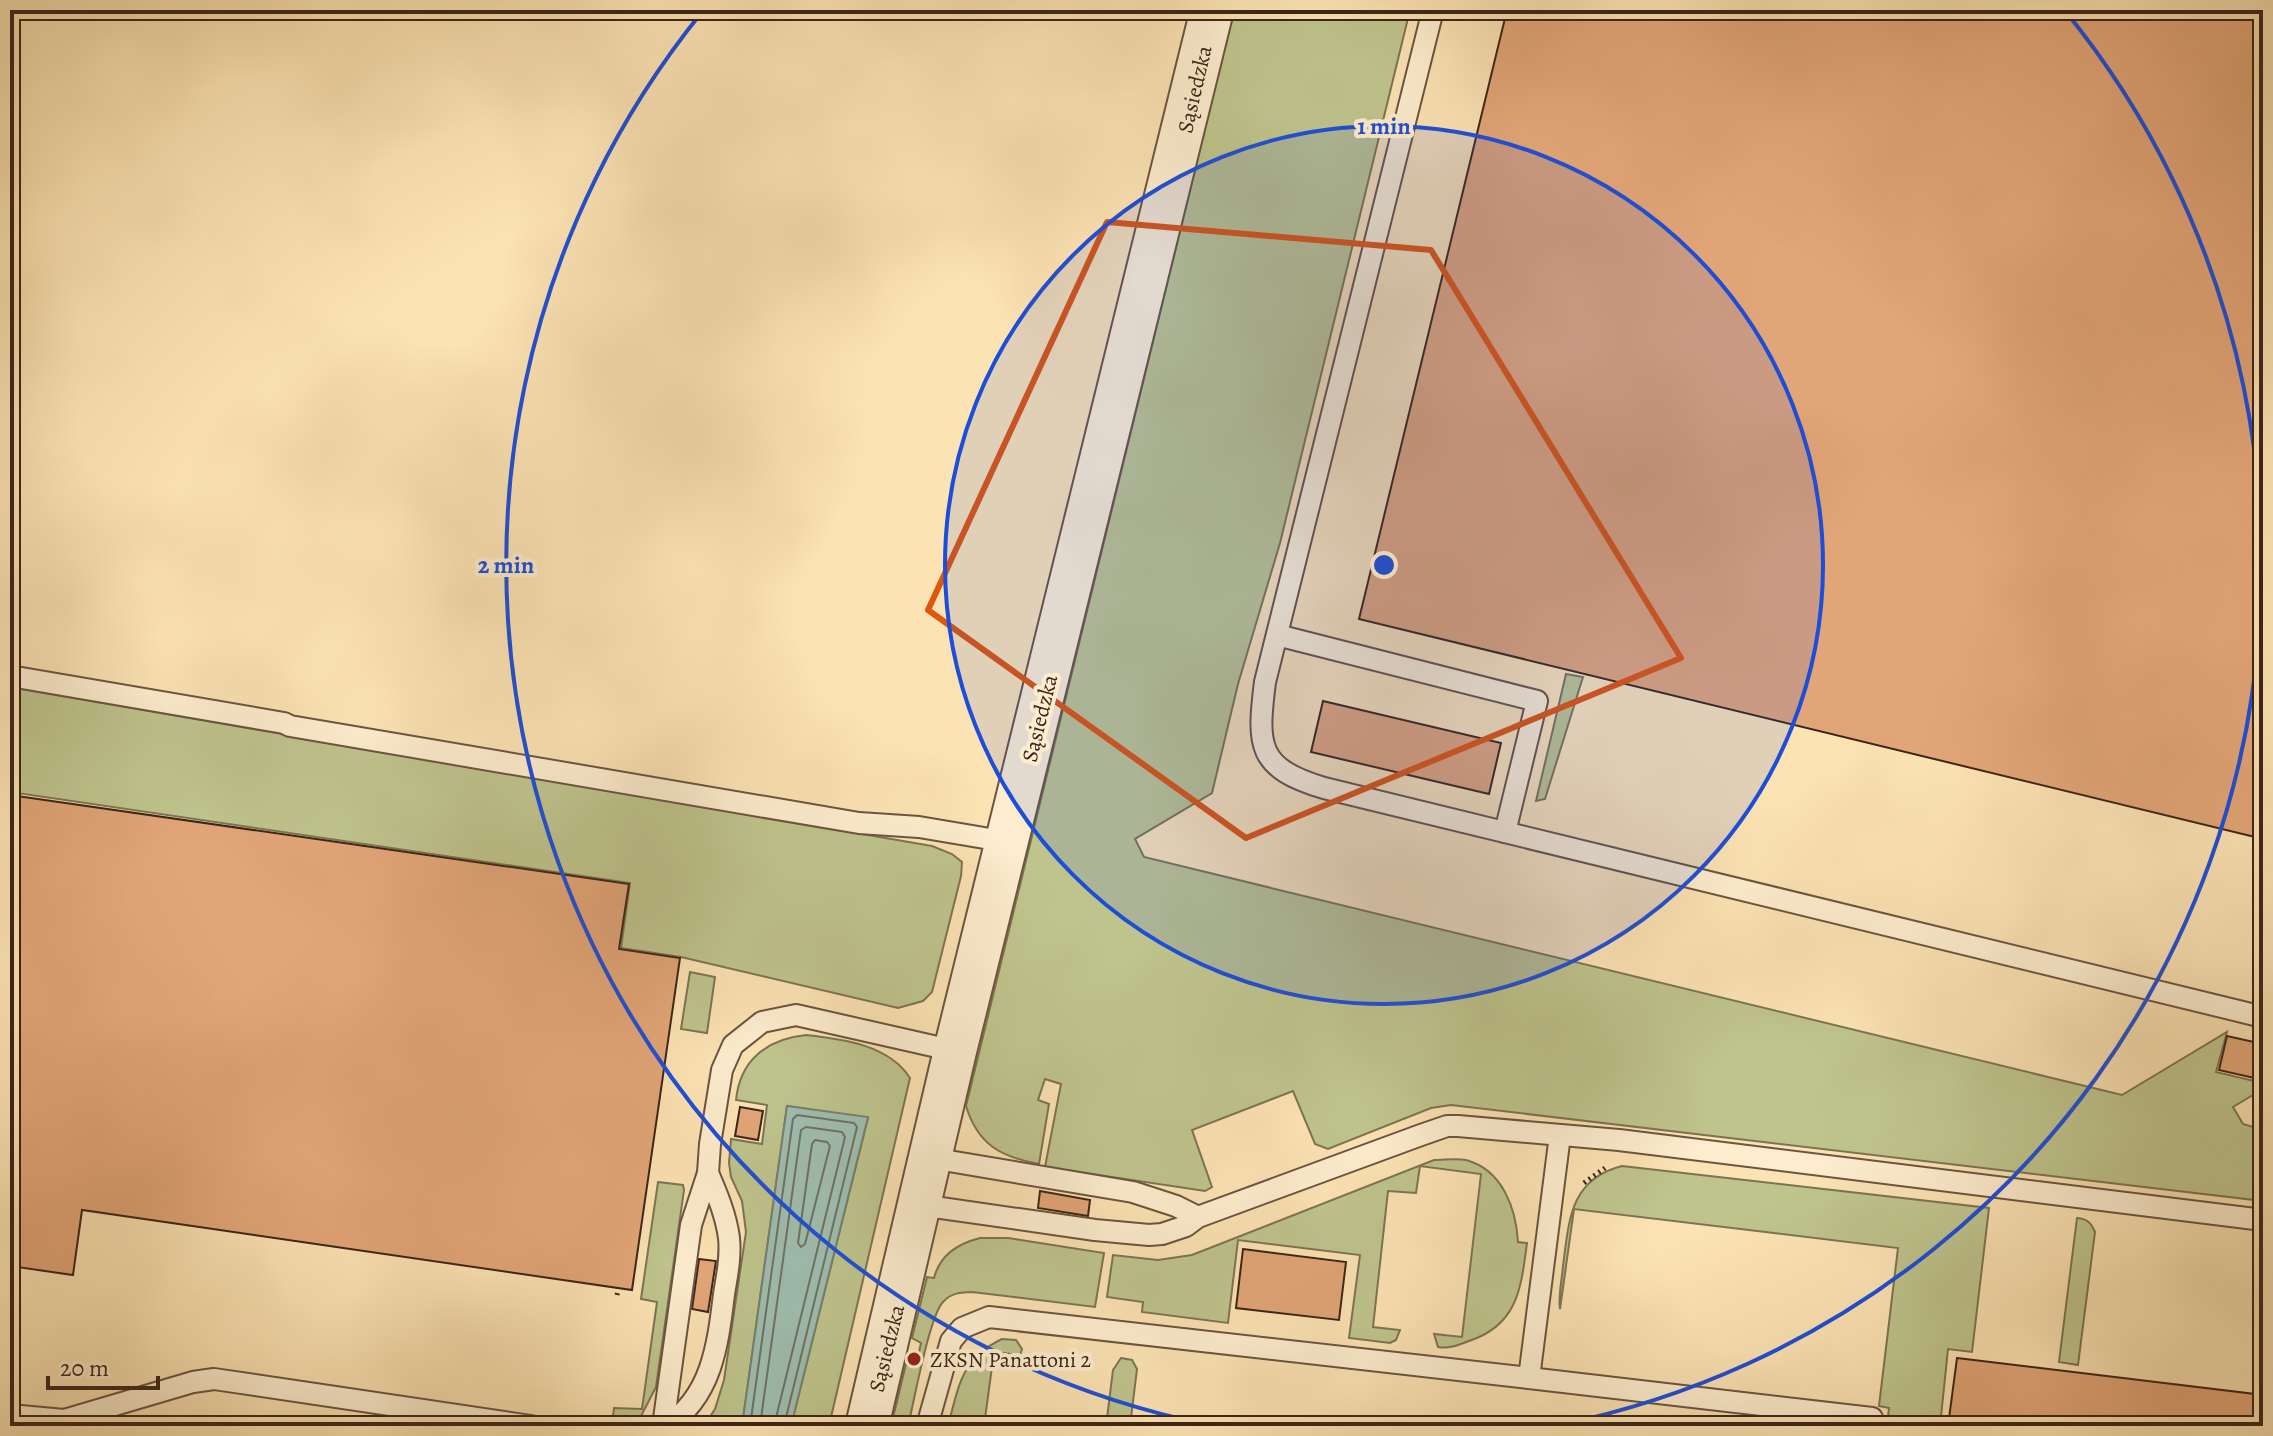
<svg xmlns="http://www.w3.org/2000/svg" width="2273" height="1436" font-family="Alegreya,serif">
  <rect width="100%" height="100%" fill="#fce3b4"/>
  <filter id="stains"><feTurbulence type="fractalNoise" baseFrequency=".0025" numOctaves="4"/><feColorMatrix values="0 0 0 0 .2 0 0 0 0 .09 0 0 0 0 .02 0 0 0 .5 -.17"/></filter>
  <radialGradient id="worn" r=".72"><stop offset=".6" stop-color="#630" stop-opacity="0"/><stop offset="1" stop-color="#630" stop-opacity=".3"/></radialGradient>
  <g fill="#bfc48d" stroke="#7d7453" stroke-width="2">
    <path d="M1234,10H1410L1280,543L1238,684L1212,793L1135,839L1144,857L2122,1095L2227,1032L2216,1072L2263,1083V1089L2233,1107L2243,1124L2263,1130V1201L1451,1105L1431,1108L1328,1149L1315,1144L1293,1091L1192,1130L1212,1187L1205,1191L1045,1167L1061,1084L1045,1079L1038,1100L1049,1104L1039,1164C1001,1157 978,1145 966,1106Z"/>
    <path d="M1566,674L1583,677L1545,799L1536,801Z"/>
    <path d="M10,687L932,846L952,854L962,862L961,876L932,992L923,1001L898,1008L681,957L621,948L630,883L10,792Z"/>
    <path d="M690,972L715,977L707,1033L681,1029Z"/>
    <path d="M806,1035C843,1039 889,1045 910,1078L829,1426H791L868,1118L787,1106L742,1426H704L715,1409L724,1380L746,1232L742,1201L731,1177L729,1163L731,1139L762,1144L767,1105L736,1100C740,1060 767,1039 806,1035Z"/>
    <path d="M1434,1160C1444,1160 1456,1158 1466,1160C1503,1170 1516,1209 1518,1242L1527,1243C1521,1288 1518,1325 1469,1341C1459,1345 1449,1349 1438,1347L1434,1334L1462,1337L1481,1174L1420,1166L1416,1193L1388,1191L1373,1327L1400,1330L1396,1340L1390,1343L1349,1338L1360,1255L1238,1240L1228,1323L1142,1312L1143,1302L1107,1297L1113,1255L1158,1260L1192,1255Z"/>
    <path d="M1622,1166L1989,1208L1972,1352L1948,1349L1940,1426H1887L1889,1408L1879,1406L1898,1248L1574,1209L1560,1309C1558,1296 1562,1279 1563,1266C1569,1220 1570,1179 1622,1166Z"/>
    <path d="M658,1182L683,1185L684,1190L656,1387L640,1418L632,1423H620L613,1416L614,1408L642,1409L657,1302L641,1299Z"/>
    <path d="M2077,1218C2088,1219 2091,1223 2095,1232L2078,1365L2059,1362Z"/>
    <path d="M980,1238H1008L1104,1253L1095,1307L972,1292C961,1292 951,1293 943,1302C929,1317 914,1402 908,1426H891L906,1364L916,1365L921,1343L912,1338L927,1277L934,1278C940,1255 957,1244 980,1238Z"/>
    <path d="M1002,1339L1016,1340L1022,1349L1020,1355L994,1352L984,1426H948C959,1385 961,1359 1002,1339Z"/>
    <path d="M1121,1358L1132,1360L1137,1369L1130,1426H1106L1113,1370Z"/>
  </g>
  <path fill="#9fbeb0" stroke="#778174" stroke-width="2" d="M787,1106L868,1117L791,1426H742Z"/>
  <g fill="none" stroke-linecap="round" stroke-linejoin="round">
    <g stroke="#6d7264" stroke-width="2">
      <path d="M815,1140L827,1142L830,1146L805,1244L801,1247L798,1243L812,1144Z"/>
      <path d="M750,1426L793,1119L797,1115L854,1123L857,1127L784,1426"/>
      <path d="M760,1426L801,1130L806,1127L842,1132L845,1137L774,1426"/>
    </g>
  </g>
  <g fill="#e2a577" stroke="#3b2519" stroke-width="2">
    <path d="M1507,10H2263V839L1359,619Z"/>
    <path d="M1323,701L1501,743L1489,794L1311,752Z"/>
    <path d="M10,795L629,884L619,949L680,958L632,1290L82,1210L73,1275L10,1266Z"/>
    <path d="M2227,1036L2263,1044V1080L2219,1070Z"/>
    <path d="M740,1107L763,1111L758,1140L735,1136Z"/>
    <path d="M1040,1191L1090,1200L1088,1216L1038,1208Z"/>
    <path d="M1243,1249L1346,1262L1339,1320L1236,1308Z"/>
    <path d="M699,1259L716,1261L708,1312L692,1309Z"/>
    <path d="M1957,1358L2263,1395V1426H1948Z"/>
  </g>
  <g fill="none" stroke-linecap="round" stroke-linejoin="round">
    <g stroke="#6b5440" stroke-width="24">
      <g id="service">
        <path d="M1433,10L1265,682C1257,746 1257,768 1324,788L2263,1017"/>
        <path d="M1277,635L1537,701L1505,832"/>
        <path d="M10,676L284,723L290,726L859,823L919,827L1008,842"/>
        <path d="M931,1158L1133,1192L1176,1206L1198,1217"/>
        <path d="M920,1205L1095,1230L1149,1235L1162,1234L1186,1226L1198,1217L1421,1135L1447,1126H1458L1619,1140L2263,1220"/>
        <path d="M1529,1378L1872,1418"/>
        <path d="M10,1415L64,1420L193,1382L214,1379L531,1426"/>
        <path d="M663,1426L691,1225L708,1173L710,1144L722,1070L733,1045L762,1022L796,1015L955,1051"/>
        <path d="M666,1426C712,1397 718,1344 724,1294C727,1276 731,1257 729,1238C726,1215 717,1194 708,1173"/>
        <path d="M927,1426L951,1341L962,1328L989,1317L1529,1378L1560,1135"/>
      </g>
    </g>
    <g stroke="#6b5440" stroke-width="46">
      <path id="minor" d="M867,1426L955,1051L1212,10"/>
    </g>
    <g stroke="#3b2519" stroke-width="5" stroke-dasharray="2 4" stroke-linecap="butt">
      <path d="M1584,1183L1605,1168"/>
      <path d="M617,1295L618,1291"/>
    </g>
    <use href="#service" stroke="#fdedce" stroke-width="20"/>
    <use href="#minor" stroke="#fdedce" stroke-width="42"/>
  </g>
  <path fill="none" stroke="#df560d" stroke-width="6" stroke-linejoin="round" d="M1107,222L1431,250L1681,658L1246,838L928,610Z"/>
  <circle cx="1384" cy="565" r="439" fill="#1d4ed8" fill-opacity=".12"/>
  <g fill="none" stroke="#1d4ed8" stroke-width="4">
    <circle cx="1384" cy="565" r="439"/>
    <path d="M1209 1425A878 878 0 0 1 702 12M2066 12A878 878 0 0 1 1559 1425"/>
  </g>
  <circle fill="#8f2418" stroke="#fdedce" stroke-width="3" cx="914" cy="1359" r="8"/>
  <g text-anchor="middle" stroke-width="8" stroke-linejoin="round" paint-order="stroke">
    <g font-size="22" fill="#3b2519" stroke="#fdedce">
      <text transform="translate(1194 89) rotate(-77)" y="8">Sąsiedzka</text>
      <text transform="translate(1039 718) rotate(-76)" y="8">Sąsiedzka</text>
      <text transform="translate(886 1348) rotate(-76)" y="8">Sąsiedzka</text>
    </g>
    <g font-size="22" fill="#3b2519" stroke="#fdedce" text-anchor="start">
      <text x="930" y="1367">ZKSN Panattoni 2</text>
    </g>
  </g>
  <circle cx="1384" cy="565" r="12" fill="#1d4ed8" stroke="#fdedce" stroke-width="4"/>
  <g font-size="24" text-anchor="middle" font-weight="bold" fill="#1d4ed8" stroke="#fdedce" stroke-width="8" stroke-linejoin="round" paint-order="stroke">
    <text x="1384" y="134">1 min</text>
    <text x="506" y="573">2 min</text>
  </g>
  <rect width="2273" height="1436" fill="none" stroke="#fce3b4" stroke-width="40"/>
  <rect x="12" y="12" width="2249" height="1412" fill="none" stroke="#3b2519" stroke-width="4"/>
  <rect x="20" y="20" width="2233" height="1396" fill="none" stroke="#3b2519" stroke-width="2"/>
  <path d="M48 1376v12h110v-12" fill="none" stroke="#3b2519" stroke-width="4"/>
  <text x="60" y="1376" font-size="24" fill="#3b2519" stroke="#fdedce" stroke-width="6" paint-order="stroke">20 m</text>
  <rect width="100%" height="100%" filter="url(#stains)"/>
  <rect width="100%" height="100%" fill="url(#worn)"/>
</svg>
